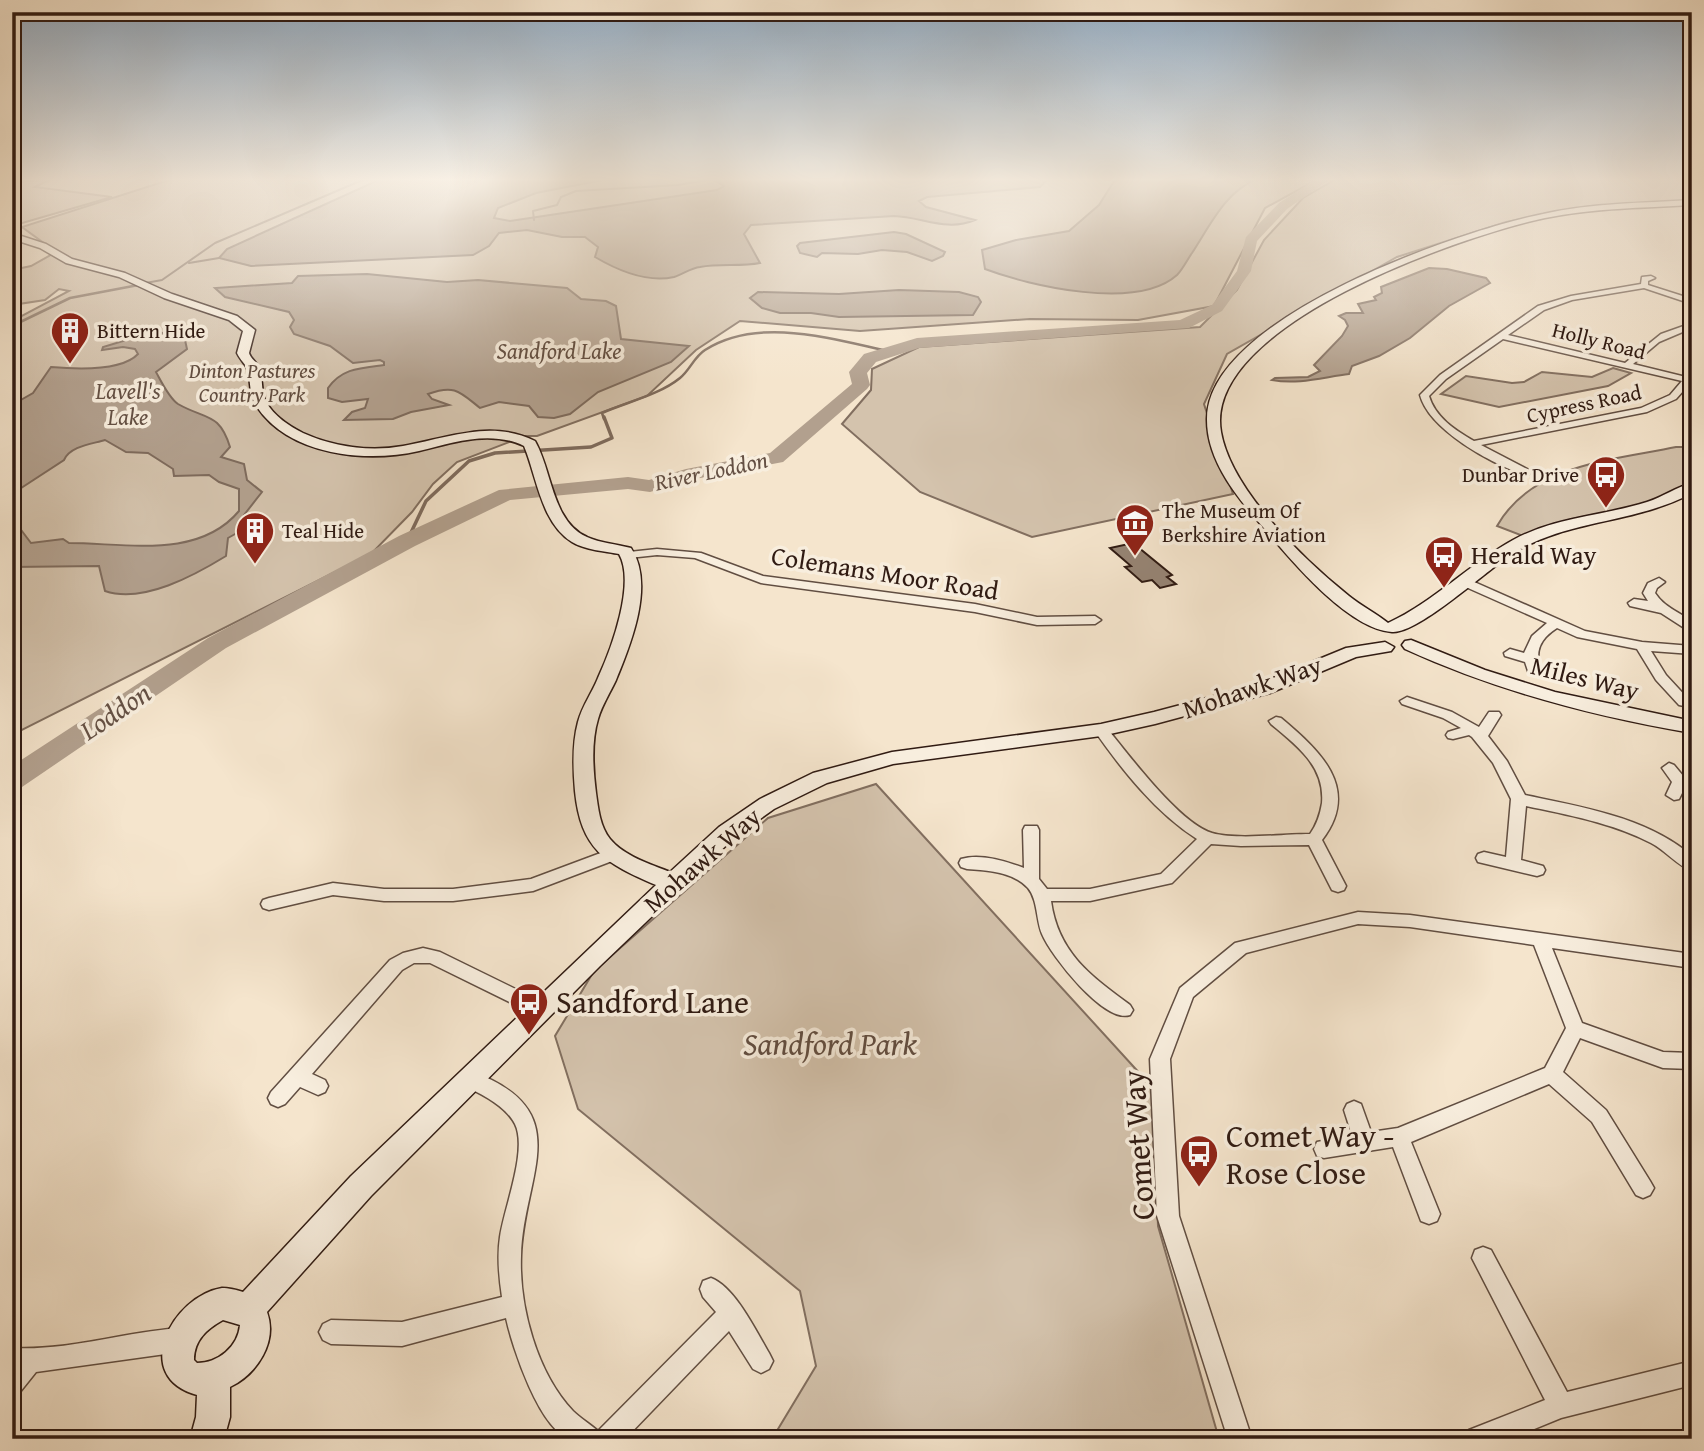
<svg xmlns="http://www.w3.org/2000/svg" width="1704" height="1451" font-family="'Gentium Book Plus',serif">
  <rect width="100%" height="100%" fill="#f5e5cd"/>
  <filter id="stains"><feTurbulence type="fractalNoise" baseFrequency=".00286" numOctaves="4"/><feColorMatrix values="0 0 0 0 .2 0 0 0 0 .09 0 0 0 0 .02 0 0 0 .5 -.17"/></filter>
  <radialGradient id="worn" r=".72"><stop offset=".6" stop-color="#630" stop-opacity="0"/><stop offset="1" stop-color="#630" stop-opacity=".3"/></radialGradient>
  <g fill="#d4c3ad" stroke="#826f60" stroke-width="2">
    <path d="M175,178H1320L1265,208L1214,306L1138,320L1030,319L860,331L740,321L696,350L647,396L537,436H525L457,462L433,484L412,512L371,554L12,735V321L69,291L59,289L45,300L12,305V270L31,266L56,252L22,227Z"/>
    <path d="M1338,178H1692V201L1591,206L1506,222L1397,257L1227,354L1204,404L1233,494L1032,537L920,492L842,424L871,390L872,369L919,347L1200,327L1237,290L1264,240L1303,198Z"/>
    <path d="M36,180L47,181L35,187L112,197L12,226V183Z"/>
    <path d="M1613,368L1631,373L1608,386L1499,407L1441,394L1466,376L1512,383L1524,382L1542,372L1592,377Z"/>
    <path d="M1676,447H1692V481C1659,508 1609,510 1569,520C1553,524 1538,531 1523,536L1497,526C1532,464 1613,460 1676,447Z"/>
    <path d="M876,784L1153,1088L1158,1226L1219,1439H772L816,1366L800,1291L578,1109L555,1036L594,971L768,818Z"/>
  </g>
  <g fill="#b2a08e" stroke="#7e6b5d" stroke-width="2">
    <path d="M383,178H613L536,193L498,208L494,218L510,221L717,190L724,186L710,178H1049L1040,187L927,197L919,201L926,207L975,220C946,232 923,217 894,216L751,225L744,234L760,263C740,267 720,263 700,267C691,268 683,274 674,277C647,283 617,270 595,257L598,247L585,237H562L527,230L499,233L489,246L473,255L251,266L219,258L227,249Z"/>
    <path d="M1116,178H1258C1225,192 1211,224 1192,253C1187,260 1183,269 1177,275C1137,311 1030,286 985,269L982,250L1016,240L1069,231L1099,205Z"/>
    <path d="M894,232L906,234L945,252L943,256L932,261L907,252L882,250L858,254L822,253L817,257L800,253L797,246L800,243Z"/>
    <path d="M1429,268L1447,269L1486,278L1490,283L1449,306L1410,338L1379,356L1352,366L1349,374C1324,377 1298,385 1272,380L1275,378L1308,377L1320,371L1314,365L1342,336L1348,326L1345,320L1339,316L1346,313H1363L1358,304L1376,300L1374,297L1382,293L1381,287Z"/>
    <path d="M367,274L447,282L478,280L567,288L581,299L606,301L616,306L621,339L689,346L671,362L598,392L570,414L554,418L538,417L529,406L499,402L480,408C460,392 455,384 428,394L432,399L449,405L411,412L393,419L344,420L352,412L365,408L368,399L342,402L328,398V388C342,368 361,368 384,365V362L380,360L353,363L330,346L294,334L290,327L294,320L289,312L225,297L215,288L292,283L298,276Z"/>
    <path d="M899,290L959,292L978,297L981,302L973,315L839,317L811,313H780L762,308L750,298L758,292L839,294Z"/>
    <path d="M156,331L185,340L187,349L156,372C161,381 169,398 178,404C206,420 219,412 230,447L221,457L244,464L247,480L262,492L244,515V529L228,538L226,556C195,575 143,604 105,591L99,566L12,567V518L31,543L63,539L69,543C125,543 198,560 239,511V489L219,482L209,475L174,476L173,469L148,453L126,452L105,440C92,444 70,446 64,460L12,494V405L33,393L51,367C74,369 121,372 138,354L135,349L123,347L102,350L103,347Z"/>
  </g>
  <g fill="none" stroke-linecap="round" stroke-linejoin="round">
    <g stroke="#7e6b5d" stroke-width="2">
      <path d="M534,220L533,211L557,205L561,197L576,191L678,185L712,179"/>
      <path d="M189,263L219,258"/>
      <path d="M140,284L162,280L215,243L367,178"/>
    </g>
    <g stroke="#7e6b5d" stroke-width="2.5">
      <path d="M12,326L70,298L149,283"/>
      <path d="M604,419L602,413C627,402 659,395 680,378C690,370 694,357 705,350C758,316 832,339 888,351"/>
    </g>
    <path stroke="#7e6b5d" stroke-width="3.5" d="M407,541L426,501L469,461L495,453L591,447L612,438L604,417"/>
    <path fill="#b2a08e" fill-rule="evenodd" d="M1318,178H1332L1287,209L1257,241L1251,271L1222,311L1189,328L919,348L876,362L867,373L870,385L867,389L783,462L690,480L650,492L628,489L510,500L415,546L226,648L22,787L12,790V766L208,638L399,536L499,490L628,477L649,480L686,469L770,453L852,384L849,372L864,354L917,338L1180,320L1212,305L1237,271L1246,237L1279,203Z"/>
  </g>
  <path fill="#968474" stroke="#301b13" stroke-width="2" d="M1133,543L1172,575L1167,577L1176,584L1160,588L1152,580L1142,582L1125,567L1131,566L1110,548Z"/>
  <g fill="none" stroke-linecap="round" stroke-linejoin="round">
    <g stroke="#614e42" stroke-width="3">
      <g id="street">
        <path d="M1651,276L1655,278L1648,281V285L1692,299V304L1644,288L1572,300L1544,310L1508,335L1625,363L1661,334L1692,323V328L1659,342L1633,364L1686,377L1692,375V381L1676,399L1647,412L1481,445L1529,470V474L1525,475C1492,464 1429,430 1420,395L1440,375L1538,306L1571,296L1641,284L1642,277ZM1503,339L1682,381L1670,395L1641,408L1474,441C1455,430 1435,417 1429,396L1446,379Z"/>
        <path d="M657,549L701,553L763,576L975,604L1037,617L1095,616L1101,620L1095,624L1037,625L975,612L761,583L695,558L657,555L629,558L623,555L629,552Z"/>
        <path d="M1463,577L1585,631L1642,642L1692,646V654L1651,651L1666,675L1691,702L1684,706L1679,705L1656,680L1637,649L1577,637L1557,628C1540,639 1534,651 1541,671L1539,674H1529L1525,662L1505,656L1504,653L1510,649L1524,653L1532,636L1547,623L1459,584V578Z"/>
        <path d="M1659,578L1665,582L1657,588L1655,593C1664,607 1678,611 1692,622V633L1661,613L1630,606L1628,603L1634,599L1648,601L1643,593L1648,583Z"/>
        <path d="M1407,697L1452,712L1479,727L1489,712H1499L1501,715L1488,736L1507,761L1525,795C1581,807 1647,817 1692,856V871C1679,867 1665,850 1651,843C1613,823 1568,815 1526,806L1521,860L1543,866L1545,870L1543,874L1537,876L1478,862L1476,858L1478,854L1484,852L1506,857L1511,799L1493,763L1472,737L1469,735L1453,739L1448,738L1446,735L1448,732L1461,728L1443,718L1402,704L1400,701Z"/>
        <path d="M1276,717L1281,718C1319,750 1362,788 1322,840L1346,886L1344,890L1338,892L1332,890L1309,845L1241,846L1211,844L1172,883L1090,901H1051C1058,953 1091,976 1130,1005L1133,1010L1130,1015C1105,1024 1051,956 1042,934C1036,920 1038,900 1028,888C1012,871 989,871 967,869L961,867L959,863L961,859C980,853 1006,861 1024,868L1023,830L1025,826H1037L1039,830V879L1047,889H1090L1161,874L1197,839C1156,813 1122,770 1094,730L1101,726L1106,727C1129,755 1179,823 1212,833C1236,840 1284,834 1310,834C1317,824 1320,815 1322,803C1325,766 1297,746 1271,724L1269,721Z"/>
        <path d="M1669,763L1674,765L1684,777L1692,778V788L1685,787L1679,799L1674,800L1666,795L1672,782L1662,768Z"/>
        <path d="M614,848L620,850L622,854L620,858L533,891L453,901H384L333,895L269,910L263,908L261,904L263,900L269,898L333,883L384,889H453L531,879Z"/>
        <path d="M1358,912L1410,915L1692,954V968L1552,948L1582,1023L1663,1052L1692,1053V1069L1663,1068L1580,1038L1563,1072L1606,1110L1650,1181L1654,1188L1650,1195L1643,1198L1636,1195L1592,1122L1549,1084L1411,1142L1440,1214L1437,1221L1429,1224L1421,1221L1393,1147L1324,1158L1317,1156L1314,1149L1317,1142L1352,1135L1344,1110L1347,1104L1354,1101L1361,1104L1371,1132L1398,1128L1545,1068L1566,1028L1534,945L1410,927L1358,924L1246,953L1193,997L1170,1059L1179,1216L1252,1439H1228L1157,1216L1150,1059L1180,988L1235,943Z"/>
        <path d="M423,948L440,952L546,1004L549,1009L546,1014L540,1017L534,1014L430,963H414L402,970L312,1074L325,1080L328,1086L325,1092L318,1095L300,1087L285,1104L278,1107L271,1104L268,1098L271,1092L390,960L403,953Z"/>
        <path d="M470,1071C580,1110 523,1175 521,1256C519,1307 537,1373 573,1411C580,1418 590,1424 598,1431L716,1312L703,1297L700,1289L703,1281L711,1278C735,1287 756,1331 769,1353L773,1361L769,1369L761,1373L753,1369L729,1331L625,1439C608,1439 587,1442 571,1439C540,1432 512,1346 506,1318L402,1346L331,1344L323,1340L319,1332L323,1324L331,1320L402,1322L502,1297C499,1277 497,1257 500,1237C504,1208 528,1150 515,1124C505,1105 481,1094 463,1085L460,1079L463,1073Z"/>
        <path d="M1483,1247L1491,1250L1567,1392L1692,1361V1385L1561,1418L1510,1439H1466L1469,1430L1545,1400L1472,1258L1475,1250Z"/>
        <path d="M180,1328L188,1332L192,1340L188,1348L180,1352L36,1372L20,1392L12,1396V1348C69,1351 124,1332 180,1328Z"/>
      </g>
    </g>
    <g stroke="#301b13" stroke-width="3">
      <g id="secondary">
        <path d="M1692,200V205C1642,208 1593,208 1545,218C1464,235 1202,325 1221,432C1231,490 1304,560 1349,596C1361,606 1376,613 1388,623C1434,602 1469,564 1513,540C1555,517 1603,516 1647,502C1663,497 1676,487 1692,483V493C1635,524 1567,519 1512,554C1487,570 1418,634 1392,632C1350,629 1296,566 1269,534C1242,503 1207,464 1207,420C1205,318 1462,230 1543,214C1592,203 1642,203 1692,200Z"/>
        <path d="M12,233L46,244L72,259L125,273L172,294L237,316L255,330L249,353C251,359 255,360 258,366C264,377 260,391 266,402C274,416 289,426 303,433C334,447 370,452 403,446C448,438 491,419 535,441C552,470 552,522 587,537C600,543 616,544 631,548C655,584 631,644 616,680C610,693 602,705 598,719C591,742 593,769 596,793C598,808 600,827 610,839C624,856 650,864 670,872L719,827L760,799L813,773L892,752L1101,724L1154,712L1256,685L1346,648L1385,642L1394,647L1391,651L1356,657L1270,693L1155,724L1101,736L893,764L827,783L774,809L735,837L600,966L371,1196L267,1312C278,1342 257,1374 230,1387V1417L224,1439H190L196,1417L197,1395C130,1377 172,1296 222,1288C228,1288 237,1290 243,1292L351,1176L656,885C605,863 581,850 575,791C573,768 572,744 578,722C582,706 592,693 598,678C611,650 636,583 619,554C604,551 585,550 572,542C541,523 537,477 524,446C491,430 454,442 419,451C367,463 290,456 257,407C249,396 251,383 248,371C246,364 240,360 237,353L243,331L229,320L164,298L119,277L66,263L40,248L12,239ZM223,1320L240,1325C238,1347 218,1363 197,1363L194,1360C194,1340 207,1329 223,1320Z"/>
        <path d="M1411,640L1485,670L1555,692L1692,721V733C1592,716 1497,691 1405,649L1402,645L1405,641Z"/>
      </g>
    </g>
    <use href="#street" fill="#f8eede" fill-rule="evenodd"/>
    <use href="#secondary" fill="#f8eede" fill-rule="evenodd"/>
  </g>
  <linearGradient id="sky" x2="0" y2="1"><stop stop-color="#92acc4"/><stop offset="0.47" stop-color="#faf3e8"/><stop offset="1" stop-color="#faf3e8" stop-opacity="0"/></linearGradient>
  <rect width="1704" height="382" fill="url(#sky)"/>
  <defs>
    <g id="building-pin" transform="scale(2.0125)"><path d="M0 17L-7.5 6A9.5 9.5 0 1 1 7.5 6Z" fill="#8f2418" stroke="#f8eede"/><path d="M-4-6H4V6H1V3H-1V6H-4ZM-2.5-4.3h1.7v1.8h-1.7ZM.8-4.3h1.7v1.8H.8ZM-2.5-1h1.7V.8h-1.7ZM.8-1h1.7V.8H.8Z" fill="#fff"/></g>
    <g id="bus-pin" transform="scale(2.0125)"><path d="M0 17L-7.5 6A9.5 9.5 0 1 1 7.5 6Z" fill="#8f2418" stroke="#f8eede"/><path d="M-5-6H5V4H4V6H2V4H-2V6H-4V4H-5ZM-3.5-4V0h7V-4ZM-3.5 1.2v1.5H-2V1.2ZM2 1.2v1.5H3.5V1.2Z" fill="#fff"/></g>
    <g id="museum-pin" transform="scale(2.0125)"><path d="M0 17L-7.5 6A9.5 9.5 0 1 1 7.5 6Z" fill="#8f2418" stroke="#f8eede"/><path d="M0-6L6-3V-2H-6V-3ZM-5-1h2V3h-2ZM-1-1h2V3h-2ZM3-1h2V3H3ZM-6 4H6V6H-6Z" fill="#fff"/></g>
  </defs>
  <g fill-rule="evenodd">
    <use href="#building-pin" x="70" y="331"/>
    <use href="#bus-pin" x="1606" y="475"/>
    <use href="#museum-pin" x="1135" y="523"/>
    <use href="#building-pin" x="255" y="531"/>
    <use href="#bus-pin" x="1444" y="555"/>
    <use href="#bus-pin" x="529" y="1002"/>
    <use href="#bus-pin" x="1199" y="1154"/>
  </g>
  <g text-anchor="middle" stroke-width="7" stroke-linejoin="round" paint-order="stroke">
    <g font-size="21" fill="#301b13" stroke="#f8eede" text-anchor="start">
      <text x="97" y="338">Bittern Hide</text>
      <text x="1579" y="482" text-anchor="end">Dunbar Drive</text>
      <text x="1162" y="518">The Museum Of<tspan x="1162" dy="24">Berkshire Aviation</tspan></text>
      <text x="282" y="538">Teal Hide</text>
    </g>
    <g font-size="21" fill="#301b13" stroke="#f8eede">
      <text transform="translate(1599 341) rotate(14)" y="7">Holly Road</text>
      <text transform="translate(1584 404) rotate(-12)" y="7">Cypress Road</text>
    </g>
    <g font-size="21" font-style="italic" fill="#614d41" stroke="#f8eede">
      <text x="252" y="378">Dinton Pastures<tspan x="252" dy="24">Country Park</tspan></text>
    </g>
    <g font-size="23" font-style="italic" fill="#645044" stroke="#f8eede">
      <text x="559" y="359">Sandford Lake</text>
      <text x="128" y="399">Lavell's<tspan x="128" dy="26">Lake</tspan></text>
      <text transform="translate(711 471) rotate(-12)" y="8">River Loddon</text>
    </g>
    <g font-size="26" fill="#301b13" stroke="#f8eede" text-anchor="start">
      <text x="1471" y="564">Herald Way</text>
    </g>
    <g font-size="26" fill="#301b13" stroke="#f8eede">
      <text transform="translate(885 573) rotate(9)" y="9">Colemans Moor Road</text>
      <text transform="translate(1585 678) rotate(14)" y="9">Miles Way</text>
      <text transform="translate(1252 687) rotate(-19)" y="9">Mohawk Way</text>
      <text transform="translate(702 860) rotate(-41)" y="9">Mohawk Way</text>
    </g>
    <g font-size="28" font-style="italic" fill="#645044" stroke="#f8eede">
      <text transform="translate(115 711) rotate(-34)" y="10">Loddon</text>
    </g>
    <g font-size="32" fill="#301b13" stroke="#f8eede" text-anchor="start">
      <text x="556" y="1013">Sandford Lane</text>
      <text x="1226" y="1147">Comet Way -<tspan x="1226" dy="37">Rose Close</tspan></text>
    </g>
    <g font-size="32" font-style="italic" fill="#614d41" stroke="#f8eede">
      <text x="830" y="1055">Sandford Park</text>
    </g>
    <g font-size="32" fill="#301b13" stroke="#f8eede">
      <text transform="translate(1138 1145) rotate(-94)" y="11">Comet Way</text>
    </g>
  </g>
  <rect width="1704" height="1451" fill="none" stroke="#f5e5cd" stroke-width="42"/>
  <rect x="14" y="14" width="1676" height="1423" fill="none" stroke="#301b13" stroke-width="3.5"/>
  <rect x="21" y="21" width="1662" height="1409" fill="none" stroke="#301b13" stroke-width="2"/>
  <rect width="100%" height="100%" filter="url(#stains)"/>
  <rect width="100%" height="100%" fill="url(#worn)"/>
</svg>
